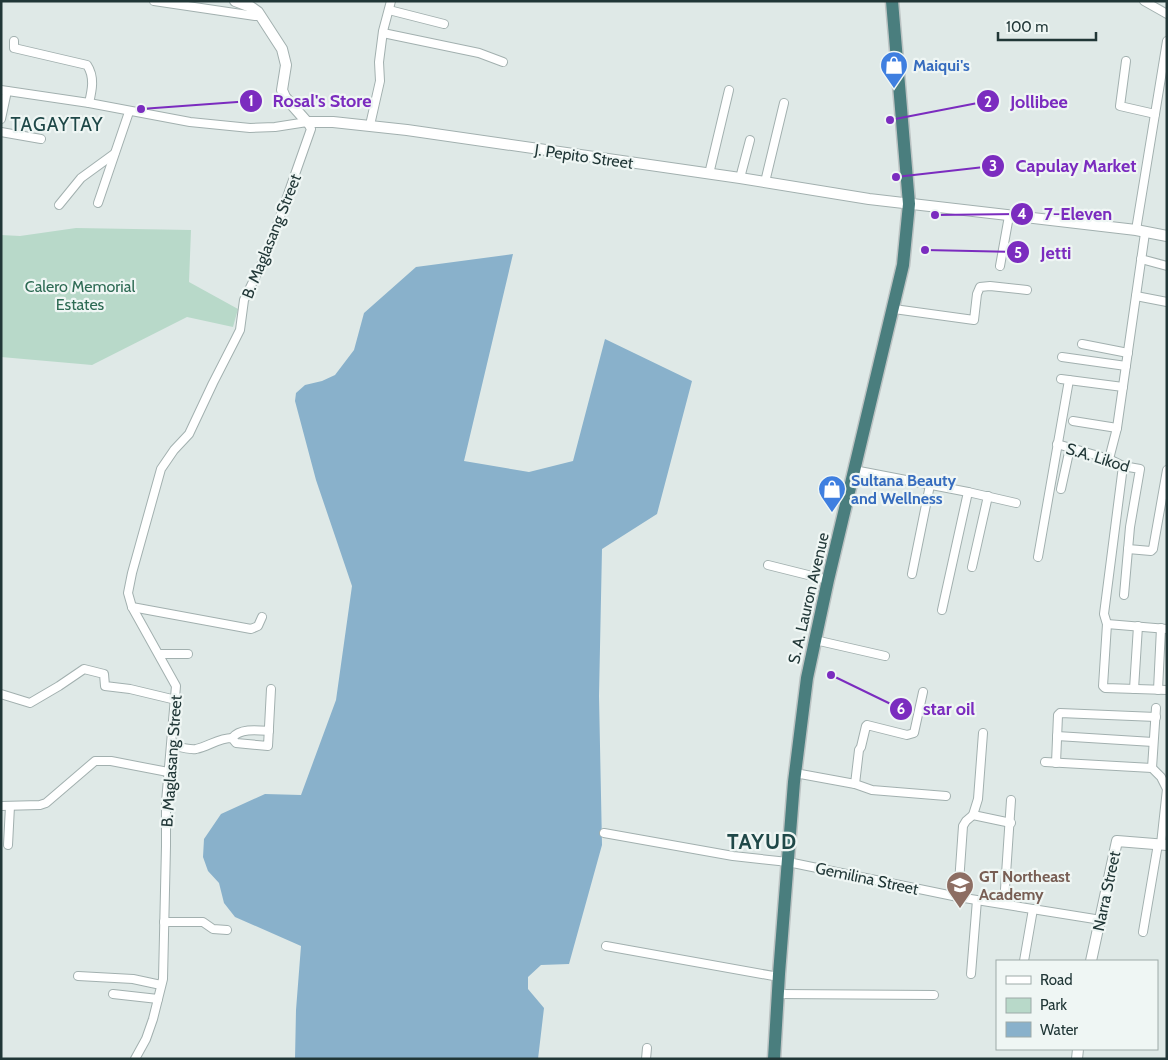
<svg xmlns="http://www.w3.org/2000/svg" width="1168" height="1060" font-family="Cabin,sans-serif">
  <rect width="100%" height="100%" fill="#dfe9e7"/>
  <path fill="#b8d9c9" d="M76,228L191,230L189,282L238,309L233,327L187,317L92,365L1,357V235L20,236Z"/>
  <path fill="#89b1cb" d="M513,254L464,461L529,472L573,461L605,339L692,381L657,514L602,549L599,696L602,845L569,964L541,965L528,977V989L544,1008L538,1059H295L296,1010L301,946L235,917L224,903L219,883L208,871L203,857L204,839L221,814L265,794L301,795L336,700L352,586L316,480L295,401L296,393L305,385L322,381L335,375L354,350L364,313L416,267Z"/>
  <g fill="none" stroke-linecap="round" stroke-linejoin="round">
    <g stroke="#a2b0af" stroke-width="10">
      <g id="minor">
        <path d="M154,1L255,16H261"/>
        <path d="M1144,1L1167,14"/>
        <path d="M389,10L444,24"/>
        <path d="M383,33L479,53L503,62"/>
        <path d="M14,41V48L87,65C95,77 92,90 89,103"/>
        <path d="M1126,61L1120,106L1155,114"/>
        <path d="M1,90L89,103L190,122L250,128L275,127L307,122L311,129L268,251L244,300L240,330L235,340L213,383L189,434L174,450L161,469L132,573L128,593L132,607L176,686L166,802V846L163,979L153,1019L146,1039L135,1059"/>
        <path d="M1,119L7,91"/>
        <path d="M370,125L380,81L379,62L383,31L391,1"/>
        <path d="M1,132L41,139"/>
        <path d="M709,174L729,90"/>
        <path d="M740,178L750,140"/>
        <path d="M765,182L784,103"/>
        <path d="M98,203L129,112"/>
        <path d="M59,205L81,178L114,154"/>
        <path d="M1136,230L1167,41"/>
        <path d="M1141,259L1167,266"/>
        <path d="M1000,266L1009,216"/>
        <path d="M1136,296L1167,302"/>
        <path d="M894,309L974,320L977,294L980,287L990,286L1027,290"/>
        <path d="M1082,344L1128,353"/>
        <path d="M1062,357L1126,366"/>
        <path d="M1061,379L1123,387"/>
        <path d="M1073,421L1117,428"/>
        <path d="M1057,444L1109,459L1123,466L1140,469L1130,527L1124,595"/>
        <path d="M1109,459L1117,428L1145,233"/>
        <path d="M1123,466L1104,614L1107,624L1103,686L1105,688L1167,690"/>
        <path d="M854,470L968,492L1016,503"/>
        <path d="M1061,489L1070,448"/>
        <path d="M1128,549L1151,551L1153,549L1167,470"/>
        <path d="M1038,557L1069,380"/>
        <path d="M768,565L828,580"/>
        <path d="M972,567L988,496"/>
        <path d="M912,574L930,485"/>
        <path d="M132,607L251,629L258,626L262,617"/>
        <path d="M942,610L968,492"/>
        <path d="M1107,624L1167,629"/>
        <path d="M815,640L885,656"/>
        <path d="M159,654H188"/>
        <path d="M1134,689L1138,626"/>
        <path d="M1158,690L1161,628"/>
        <path d="M1,694L30,703L59,686L84,669L104,674L105,686L130,689L176,700"/>
        <path d="M1057,736L1153,742"/>
        <path d="M232,738C240,728 257,730 269,731"/>
        <path d="M172,745C180,747 188,750 196,749C209,746 219,738 232,738L236,743L268,746L271,689"/>
        <path d="M1045,762L1152,768L1161,777L1167,789L1161,844"/>
        <path d="M1056,763L1058,715L1060,713L1156,717"/>
        <path d="M1152,768L1156,708"/>
        <path d="M795,773L855,784L872,790L946,796"/>
        <path d="M855,784L859,750L861,747L866,726L867,725L907,735L914,733L923,692"/>
        <path d="M1,806L40,805L46,803L95,761H111L168,772"/>
        <path d="M973,815L1011,823"/>
        <path d="M604,833L733,856L788,862L958,897L1101,920"/>
        <path d="M8,845L10,806"/>
        <path d="M958,897L963,826L966,821L973,815L978,799L983,733"/>
        <path d="M1004,904L1011,800"/>
        <path d="M164,922H203L213,929L227,930"/>
        <path d="M1143,932L1158,844"/>
        <path d="M606,946L779,977"/>
        <path d="M1024,961L1033,909"/>
        <path d="M971,974L977,900"/>
        <path d="M78,976L133,979L161,985"/>
        <path d="M113,994L158,999"/>
        <path d="M778,994L934,995"/>
        <path d="M646,1059L647,1048"/>
      </g>
    </g>
    <g stroke="#a2b0af" stroke-width="12">
      <g id="tertiary">
        <path d="M235,1L251,7L258,12L282,49L286,65L282,90L285,97L307,122H333L407,130L740,178L869,199L1136,230L1167,236"/>
        <path d="M1091,961L1117,841L1167,845"/>
        <path d="M1077,1059L1078,1049"/>
      </g>
    </g>
    <g stroke="#bcc3c3" stroke-width="15">
      <path id="trunk" d="M774,1059L779,974L794,782L807,678L828,580L903,265L909,204L892,1"/>
    </g>
    <use href="#minor" stroke="#fff" stroke-width="8"/>
    <use href="#tertiary" stroke="#fff" stroke-width="10"/>
    <use href="#trunk" stroke="#4a7e7e" stroke-width="12"/>
  </g>
  <defs>
    <g id="shop-pin" transform="scale(1.4375)"><path d="M0 17L-7.5 6A9.5 9.5 0 1 1 7.5 6Z" fill="#3f7fe0" stroke="#eff6f4"/><path d="M-5-2.5h2.3a2.7 3.5 0 0 1 5.4 0H5L5.5 6h-11ZM-1.5-2.5h3a1.5 2.3 0 0 0-3 0Z" fill="#fff"/></g>
    <g id="school-pin" transform="scale(1.4375)"><path d="M0 17L-7.5 6A9.5 9.5 0 1 1 7.5 6Z" fill="#8d6e63" stroke="#eff6f4"/><path d="M0-5L7-2L0 1L-7-2ZM-4 1L0 2.5L4 1V4Q0 6-4 4Z" fill="#fff"/></g>
  </defs>
  <g fill-rule="evenodd">
    <use href="#shop-pin" x="894" y="65"/>
    <use href="#shop-pin" x="832" y="489"/>
    <use href="#school-pin" x="960" y="885"/>
  </g>
  <g text-anchor="middle" stroke-width="4.5" stroke-linejoin="round" paint-order="stroke">
    <g font-size="16" font-weight="bold" fill="#366cbe" stroke="#eff6f4" text-anchor="start">
      <text x="913" y="71">Maiqui's</text>
      <text x="851" y="486">Sultana Beauty<tspan x="851" dy="18">and Wellness</tspan></text>
    </g>
    <g font-size="16" fill="#213737" stroke="#eff6f4">
      <text transform="translate(584 156) rotate(8)" y="6">J. Pepito Street</text>
      <text transform="translate(271 236) rotate(-68)" y="6">B. Maglasang Street</text>
      <text transform="translate(1098 457) rotate(17)" y="6">S.A. Likod</text>
      <text transform="translate(808 598) rotate(-77)" y="6">S. A. Lauron Avenue</text>
      <text transform="translate(171 761) rotate(-86)" y="6">B. Maglasang Street</text>
      <text transform="translate(867 878) rotate(12)" y="6">Gemilina Street</text>
      <text transform="translate(1106 891) rotate(-78)" y="6">Narra Street</text>
    </g>
    <g font-size="16" fill="#2e6b54" stroke="#eff6f4">
      <text x="80" y="292">Calero Memorial<tspan x="80" dy="18">Estates</tspan></text>
    </g>
    <g font-size="16" font-weight="bold" fill="#785e54" stroke="#eff6f4" text-anchor="start">
      <text x="979" y="882">GT Northeast<tspan x="979" dy="18">Academy</tspan></text>
    </g>
    <g font-size="19" letter-spacing="1" fill="#1f4848" stroke="#eff6f4">
      <text x="57" y="131">TAGAYTAY</text>
    </g>
    <g font-size="21" font-weight="bold" letter-spacing="1" fill="#1f4848" stroke="#eff6f4">
      <text x="762" y="849">TAYUD</text>
    </g>
  </g>
  <path fill="none" stroke="#7b2cbf" stroke-width="2" d="M141 109L251 101M890 120L988 101M896 177L993 166M935 215L1022 214M925 250L1018 252M831 675L901 709"/>
  <g fill="#7b2cbf" stroke="#eff6f4" stroke-width="2">
    <circle cx="141" cy="109" r="5"/>
    <circle cx="890" cy="120" r="5"/>
    <circle cx="896" cy="177" r="5"/>
    <circle cx="935" cy="215" r="5"/>
    <circle cx="925" cy="250" r="5"/>
    <circle cx="831" cy="675" r="5"/>
    <circle cx="251" cy="101" r="12"/>
    <circle cx="988" cy="101" r="12"/>
    <circle cx="993" cy="166" r="12"/>
    <circle cx="1022" cy="214" r="12"/>
    <circle cx="1018" cy="252" r="12"/>
    <circle cx="901" cy="709" r="12"/>
  </g>
  <g font-size="15" text-anchor="middle" font-weight="bold" fill="#fff">
    <text x="251" y="106">1</text>
    <text x="988" y="107">2</text>
    <text x="993" y="171">3</text>
    <text x="1022" y="219">4</text>
    <text x="1018" y="258">5</text>
    <text x="901" y="714">6</text>
  </g>
  <g font-size="18" text-anchor="middle" font-weight="bold" fill="#7b2cbf" stroke="#eff6f4" stroke-width="4.5" stroke-linejoin="round" paint-order="stroke">
    <text x="322" y="107">Rosal's Store</text>
    <text x="1039" y="108">Jollibee</text>
    <text x="1076" y="172">Capulay Market</text>
    <text x="1078" y="220">7-Eleven</text>
    <text x="1056" y="259">Jetti</text>
    <text x="949" y="715">star oil</text>
  </g>
  <rect width="1168" height="1060" fill="none" stroke="#213737" stroke-width="5"/>
  <rect x="996" y="960" width="162" height="90" fill="#eff6f4" stroke="#9daaa8"/>
  <rect x="1006" y="976" width="25" height="8" fill="#ffffff" stroke="#9daaa8"/>
  <text x="1040" y="985" font-size="15" fill="#213737">Road</text>
  <rect x="1006" y="998" width="25" height="15" fill="#b8d9c9" stroke="#9daaa8"/>
  <text x="1040" y="1010" font-size="15" fill="#213737">Park</text>
  <rect x="1006" y="1022" width="25" height="15" fill="#89b1cb" stroke="#9daaa8"/>
  <text x="1040" y="1035" font-size="15" fill="#213737">Water</text>
  <path d="M998 32v8h98v-8" fill="none" stroke="#213737" stroke-width="2.5"/>
  <text x="1006" y="32" font-size="15" fill="#213737" stroke="#eff6f4" stroke-width="4" paint-order="stroke">100 m</text>
</svg>
